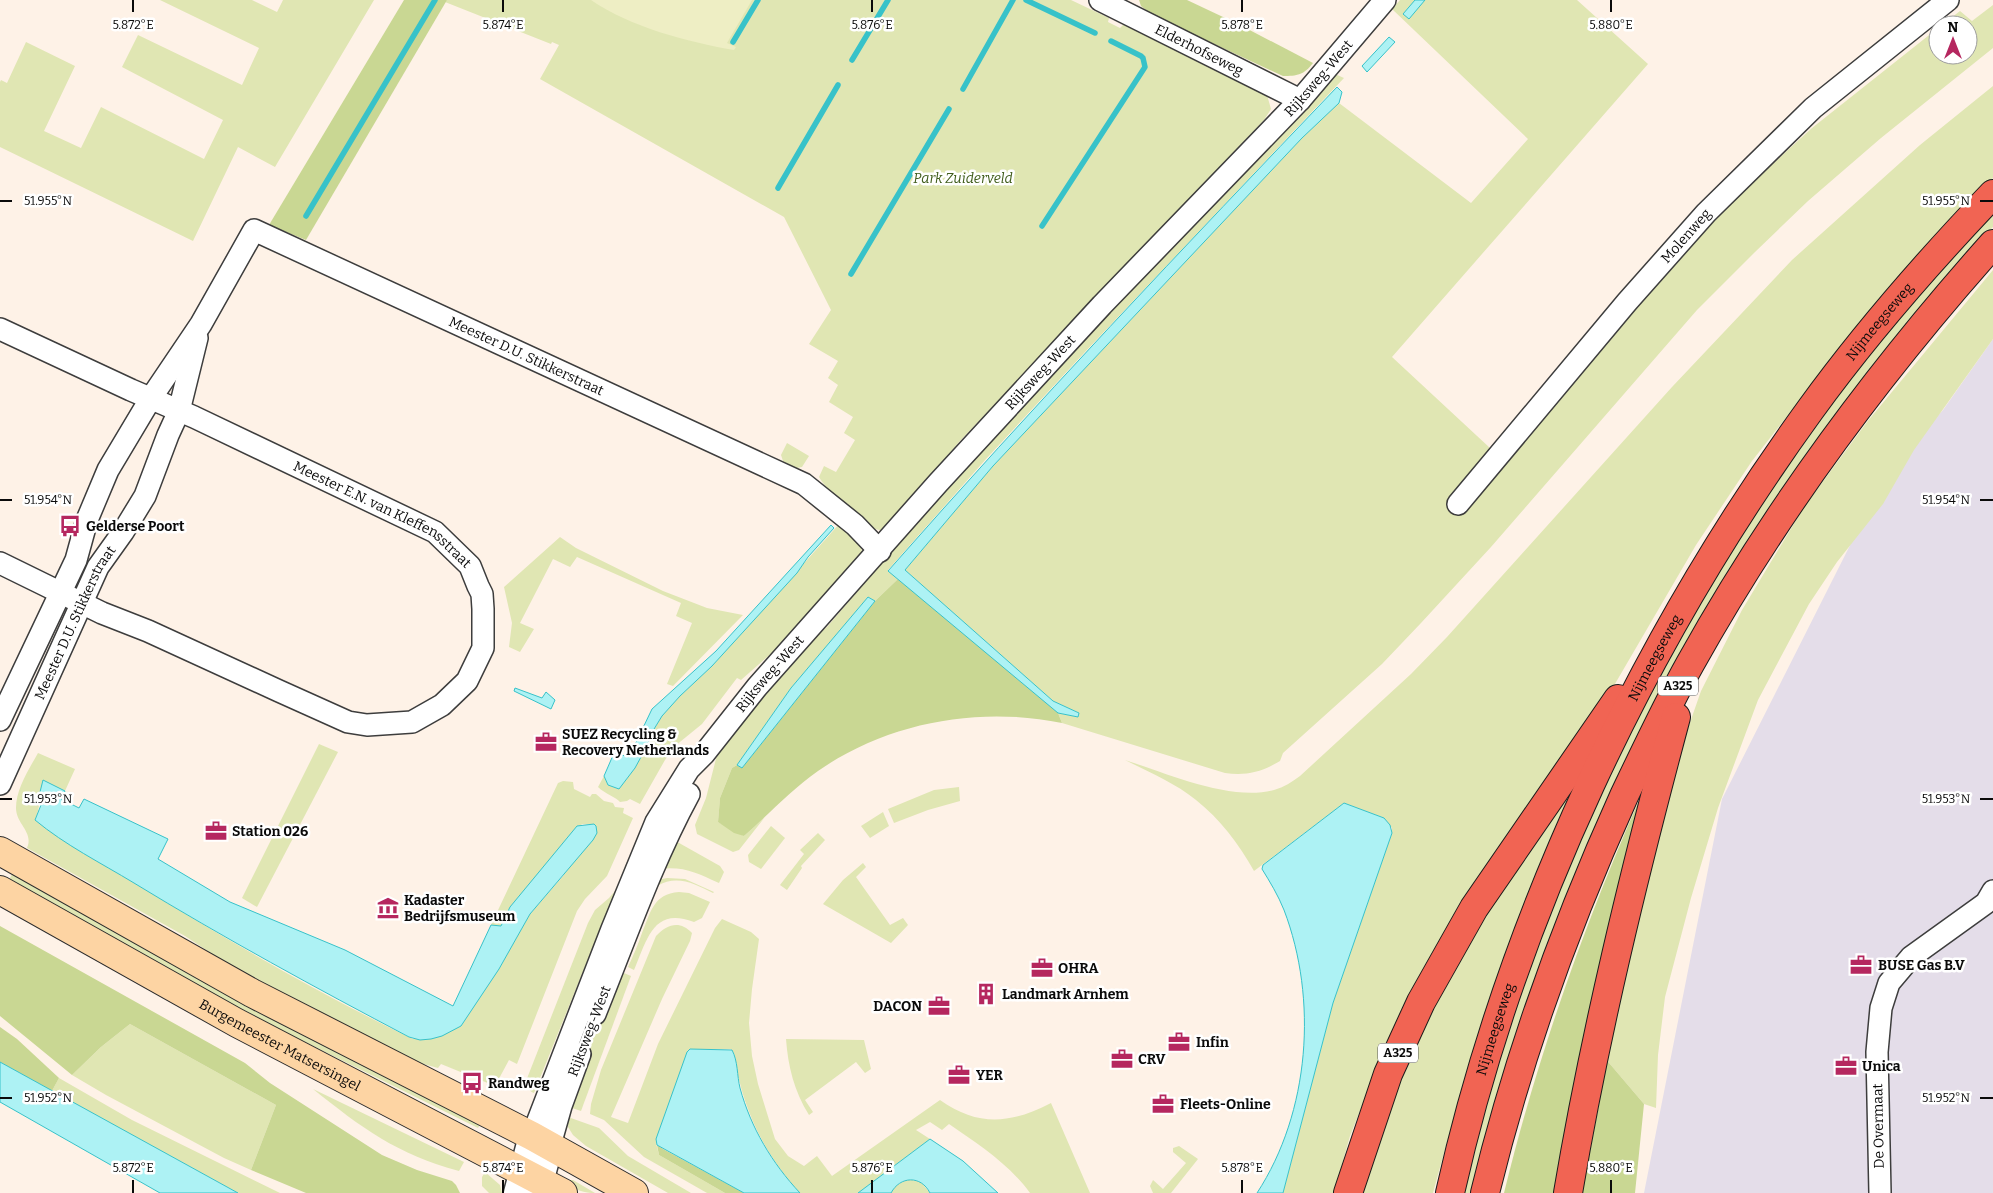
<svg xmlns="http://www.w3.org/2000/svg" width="1993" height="1193" font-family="Bitter,serif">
  <rect width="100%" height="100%" fill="#fef2e7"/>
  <path fill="#e4dde9" d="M1993,339V1193H1644L1722,799L1888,470L1943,410Z"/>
  <g fill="#e0e6b3">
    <path d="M160,0H252L277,12L283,0H374L275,167L238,147L193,241L0,147V82L1,80L7,83L26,42L75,66L44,131L81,148L101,107L204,159L223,120L122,67L138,35L242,85L259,48Z"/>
    <path d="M447,0H1071L1109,18L1108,22L1120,28L1124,24L1261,88L1267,95L1271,109L1264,120L959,442L885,531C862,530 831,496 819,477L824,466L836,472L855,440L844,433L853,417L829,402L838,385L828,378L838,361L809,344L831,310L784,217L540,79L559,45L552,42L551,44L445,2Z"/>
    <path d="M1400,0H1577L1648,64L1392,357L1490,448L1447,503L1462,512L1653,284L1731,202L1812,128L1938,28V55H1968V25H1942L1960,11L1972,21L1993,5V48L1881,138L1808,201L1755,252L1697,310L1491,547L1421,623L1382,664L1283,753L1280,761C1262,772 1246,776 1225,773L1062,723L1058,713L1078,717L1079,713L1053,701L905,570L993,466L1302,138L1335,106L1339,103L1471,203L1528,139L1392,9Z"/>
    <path d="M1335,74L1344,78L1085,352L986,459L888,570L898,579L875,601L868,597L791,688L737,765L732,768L720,798L718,822L744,836L765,817L739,850L733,852L697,834L695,825L706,798L719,747L810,640L827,627C989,436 1162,255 1335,74Z"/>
    <path d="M1993,86V178L1895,282L1857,327L1752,461L1696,545L1612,689L1510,830L1482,872L1371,1083L1350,1136L1334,1193H1283L1333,1003L1392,833V828L1384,818L1344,803L1254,871C1239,844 1220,819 1196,800C1175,783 1149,772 1125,760C1166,773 1231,802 1274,790C1284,787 1292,782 1300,776L1411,674L1447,637L1672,387L1792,260L1920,145Z"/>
    <path d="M1993,213V227L1972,249L1827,426L1561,913L1521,1018L1486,1141L1473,1193H1464C1484,1115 1504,1036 1532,959C1601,770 1697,589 1816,427C1831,405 1846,383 1863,363C1904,311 1948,262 1993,213Z"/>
    <path d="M1993,270V339L1914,450L1883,504L1837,562L1809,604L1758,700L1718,808L1691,898L1665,997L1658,1055L1656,1108L1644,1104L1604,1057L1672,774L1701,691L1742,610L1804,507L1867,422Z"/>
    <path d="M787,443L809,456L802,467L792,469L784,464L781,455Z"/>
    <path d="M840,523C849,532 863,541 862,555L790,637L741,680L737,678L702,724L675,746L665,760L640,804L630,799L627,801L620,802C616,797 605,794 598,787L604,776L608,785L619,789L635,768L647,746L651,734L662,716L680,696L712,666Z"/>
    <path d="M560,537L576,548L663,591L707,608L743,615L673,686L667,684L692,623L676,616L681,603L577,557L570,567L553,559L520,623L534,629L520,652L509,647L512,623L504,587Z"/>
    <path d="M319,744L338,752L257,907L242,898Z"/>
    <path d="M38,753L75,769L65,791L43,781C39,795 41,806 35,820C158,898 282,976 413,1039L461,1026L499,969L530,914L563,876L596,826L594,825L582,824L510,907L501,926L491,925L558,783L563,781L573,782L574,789L590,797L592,794H596L604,801L613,803L615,807L624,808L623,813L633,818L607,876L585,899L577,911L517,1064L509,1060L495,1086L441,1064L438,1068L398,1057L271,993L185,936L27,848C34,832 16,824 16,808C16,789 29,769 38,753Z"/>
    <path d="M1585,759C1523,902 1473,1042 1433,1193H1354L1357,1181L1440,984Z"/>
    <path d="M959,787L960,801L928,810L894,823L888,809L934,790Z"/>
    <path d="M883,812L889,826L870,838L861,826Z"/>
    <path d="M771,826L785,838L761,869L749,862L748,855Z"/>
    <path d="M818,833L825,840L801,866L802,868L787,890L780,885L804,854L800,850Z"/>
    <path d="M672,839L720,866L724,872L719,883C696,873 685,866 658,869Z"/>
    <path d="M863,863L866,867L856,877L890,925L903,918L908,925L891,943L823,904L843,880Z"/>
    <path d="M13,872L482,1121L478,1128L305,1042L250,1018L7,884Z"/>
    <path d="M667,878L685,879L714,892L713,893C695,884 677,874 657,886L653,881Z"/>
    <path d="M620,885L614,904L588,959L534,1093C529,1091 527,1087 526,1081L588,923L595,910L609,898Z"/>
    <path d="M679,892L689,893L710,902L702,918L694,922C653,906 647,940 634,970L628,967C633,956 638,945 642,933C651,912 653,894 679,892Z"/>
    <path d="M722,919L751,932L759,939L752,989L749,1023L752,1056L758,1084L775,1139L788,1156L804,1166L817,1156L832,1176L940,1100C978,1127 1011,1124 1051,1103L1090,1193H1030C1009,1164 978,1144 949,1124L942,1130L930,1122L916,1130L930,1139L858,1193H800C763,1153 742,1107 734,1054L731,1049L688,1050L656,1143L659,1155L725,1193H707L644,1157L604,1120L590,1114L591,1104L601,1070L656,936C667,924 680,920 692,933L690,941L662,999L611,1117L628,1123L658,1044L715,928Z"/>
    <path d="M624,973L631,976L581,1111L566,1106L609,996Z"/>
    <path d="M130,1024L276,1105L251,1170L224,1158L106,1095L72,1075L101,1047Z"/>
    <path d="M786,1039L864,1040L871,1069L865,1073L856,1062L805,1100L813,1112L809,1115C794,1091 788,1066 786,1039Z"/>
    <path d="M59,1078L132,1120L280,1193H238L52,1091Z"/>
    <path d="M313,1089L464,1162L459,1171C396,1154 362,1128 313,1089Z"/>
    <path d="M568,1117L599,1128L628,1156L691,1193H668L586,1146L573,1135L568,1127L567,1118Z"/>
    <path d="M1179,1146L1198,1159L1171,1193H1153L1150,1186L1153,1180L1163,1189L1186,1163L1173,1152V1148Z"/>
    <path d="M485,1172L500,1185L502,1193H489L482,1186V1177Z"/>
    <path d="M908,1179L921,1182L930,1193H891L895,1186Z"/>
    <path d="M571,1180H573L595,1193C585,1193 574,1191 568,1181Z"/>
  </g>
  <g fill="#c9d793">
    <path d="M404,0H447L306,240L269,225Z"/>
    <path d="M1139,0H1187L1240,25L1313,63C1304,75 1297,76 1283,76L1152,15L1141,6Z"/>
    <path d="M898,579L1048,704L1058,713L1062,723C979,706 888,722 818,771C791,790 769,814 744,836L734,833L718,822L720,798L732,768L737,765L742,768L875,601Z"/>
    <path d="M1655,765L1562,1193H1504C1540,1046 1592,902 1655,765Z"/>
    <path d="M0,926L245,1063L270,1083L382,1155L417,1170L452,1181L456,1185L460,1193H306L251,1170L276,1105L130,1024L101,1047L72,1075L0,1016Z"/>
    <path d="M0,1027L17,1039L59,1078L52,1091L0,1062Z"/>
    <path d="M1604,1057L1644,1104L1635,1193H1582L1599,1105Z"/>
    <path d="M657,1145L663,1149L744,1193H725L659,1155Z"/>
  </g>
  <path fill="#eeeec4" d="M591,0H752L727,43L736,47L734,50C688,42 630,27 591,0Z"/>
  <g fill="#adf2f4" stroke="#37c2c9">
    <path d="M1415,0H1425L1409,19L1403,14Z"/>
    <path d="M1389,37L1395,42L1367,72L1362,66Z"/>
    <path d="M1337,87L1342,92L1339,103L1302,138L993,466L905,570L1053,701L1079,713L1078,717L1058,713L888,571C1034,405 1185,246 1337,87Z"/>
    <path d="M831,525L834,528L808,557L797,573L712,666L680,696L662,716L651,734L647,746L635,768L619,789L608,785L604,776L614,753L629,757L652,709L716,651Z"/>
    <path d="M868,597L875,601L742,768L737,765L791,688Z"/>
    <path d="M515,688L542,698L546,692L555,700L551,709L514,691Z"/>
    <path d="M43,780L65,791L61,799L79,808L84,799L168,839L158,859L230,902L345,950L453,1006L491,925L501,926L510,907L577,826L594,824L596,826L597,833L593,840L530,914L499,969L461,1026L442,1036L431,1039L420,1040L409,1037C316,988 224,938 134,883C101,863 65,845 35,820L41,805L40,792Z"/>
    <path d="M1344,803L1384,818L1390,825L1392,833L1333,1003L1283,1193H1257C1310,1112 1318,999 1284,910C1278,895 1270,882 1262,869L1263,865Z"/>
    <path d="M690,1049L732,1050C738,1061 737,1076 740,1088C751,1128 772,1163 800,1193H744L657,1145L656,1139L687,1052Z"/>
    <path d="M0,1062L238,1193H160L0,1102Z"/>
    <path d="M930,1139L963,1161L998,1193H930C921,1175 900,1176 891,1193H858Z"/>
  </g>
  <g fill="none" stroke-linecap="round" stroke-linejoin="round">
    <g stroke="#37c2c9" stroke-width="5.5">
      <path d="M1026,0L1095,33"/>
      <path d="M733,42L758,0"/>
      <path d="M852,60L888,0"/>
      <path d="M963,89L1013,0"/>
      <path d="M778,188L838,85"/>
      <path d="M306,216L435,0"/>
      <path d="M1042,226L1145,67L1143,58L1141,56L1111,41"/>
      <path d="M851,274L949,109"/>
    </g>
    <g stroke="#3d3d3d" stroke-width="24">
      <g id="minor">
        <path id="s1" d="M1100,0L1300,100"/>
        <path id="s2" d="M0,329L131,390L194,417L435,532L470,566L478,586L482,594L483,609V648L467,681L442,705L412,722L367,725L348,722L279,691L148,631L102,613L0,563"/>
        <path id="s3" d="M1458,504L1627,302L1706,213L1813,108L1948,0"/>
        <path id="s4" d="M0,720L76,560L87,520L108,470L151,398L201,324L254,230L804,484L855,525L880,551"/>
        <path id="s5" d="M0,784L98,567L123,532L145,496L168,435L179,411L197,338"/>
        <path d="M595,1014C625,940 651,864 689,794"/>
        <path id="s6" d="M532,1136L612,929L656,822L689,769L704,754L757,687L938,483L1102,305L1300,100L1385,0"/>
        <path d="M550,1145L561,1106L580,1054"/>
        <path d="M1880,1193L1877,1052L1881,1008L1889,983L1911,957L1986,903L1993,891"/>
      </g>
    </g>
    <g stroke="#3d3d3d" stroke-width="29">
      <g id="tertiary">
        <path d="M517,1193L532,1136"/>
        <path d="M537,1193L550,1145"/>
      </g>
    </g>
    <g stroke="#2c2c2c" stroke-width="30">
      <g id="secondary">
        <path d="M0,851L252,993L532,1136L634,1193"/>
        <path id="s7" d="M0,890L237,1023L563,1193"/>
      </g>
    </g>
    <g stroke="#1b1b1b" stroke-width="30">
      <g id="motorway">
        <path d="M1348,1193L1388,1074L1421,1002L1474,908L1618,699"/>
        <path id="s8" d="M1450,1193C1512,916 1643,640 1810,410C1865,334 1928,262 1993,194"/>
        <path d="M1485,1193C1518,1057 1566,924 1624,796C1645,752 1666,707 1690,664C1774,513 1878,373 1993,244"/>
        <path d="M1568,1193C1595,1033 1634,874 1676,717"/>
      </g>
    </g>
    <use href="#minor" stroke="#fff" stroke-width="21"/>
    <use href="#tertiary" stroke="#fff" stroke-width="26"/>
    <use href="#secondary" stroke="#fdd4a3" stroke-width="28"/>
    <use href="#motorway" stroke="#f16453" stroke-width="28"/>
  </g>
  <path fill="none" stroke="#0a0a0a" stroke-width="2" d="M133,0V12M503,0V12M872,0V12M1242,0V12M1611,0V12M0,201H12M1980,201H1993M0,500H12M1980,500H1993M0,799H12M1980,799H1993M0,1098H12M1980,1098H1993M133,1180V1193M503,1180V1193M872,1180V1193M1242,1180V1193M1611,1180V1193"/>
  <defs>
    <g id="bus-bare" transform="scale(1.725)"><path d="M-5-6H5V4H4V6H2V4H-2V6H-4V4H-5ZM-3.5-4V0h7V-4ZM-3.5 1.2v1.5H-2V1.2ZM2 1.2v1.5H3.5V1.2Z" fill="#b5275f" stroke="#fff" stroke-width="2.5" paint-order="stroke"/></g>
    <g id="office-bare" transform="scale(1.725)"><path d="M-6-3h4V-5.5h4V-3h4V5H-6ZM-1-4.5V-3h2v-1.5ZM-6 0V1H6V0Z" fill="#b5275f" stroke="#fff" stroke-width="2.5" paint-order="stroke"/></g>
    <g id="museum-bare" transform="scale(1.725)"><path d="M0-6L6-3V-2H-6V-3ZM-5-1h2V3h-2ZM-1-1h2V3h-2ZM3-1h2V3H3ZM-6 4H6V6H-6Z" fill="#b5275f" stroke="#fff" stroke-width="2.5" paint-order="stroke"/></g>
    <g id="building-bare" transform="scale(1.725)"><path d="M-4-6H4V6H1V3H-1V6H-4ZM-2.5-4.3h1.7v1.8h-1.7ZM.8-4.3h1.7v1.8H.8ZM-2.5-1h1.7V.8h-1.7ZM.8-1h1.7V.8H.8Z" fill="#b5275f" stroke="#fff" stroke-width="2.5" paint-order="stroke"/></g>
  </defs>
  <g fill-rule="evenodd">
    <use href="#bus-bare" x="70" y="526"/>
    <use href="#office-bare" x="546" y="742"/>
    <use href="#office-bare" x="216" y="831"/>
    <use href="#museum-bare" x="388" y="908"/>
    <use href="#office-bare" x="1861" y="965"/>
    <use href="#office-bare" x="1042" y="968"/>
    <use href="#building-bare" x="986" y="994"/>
    <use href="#office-bare" x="939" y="1006"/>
    <use href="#office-bare" x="1179" y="1042"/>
    <use href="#office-bare" x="1122" y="1059"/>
    <use href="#office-bare" x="1846" y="1066"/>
    <use href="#office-bare" x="959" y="1075"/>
    <use href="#bus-bare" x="472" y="1083"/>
    <use href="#office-bare" x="1163" y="1104"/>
  </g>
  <g text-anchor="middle" stroke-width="5" stroke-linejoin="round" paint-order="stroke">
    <g fill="#fff" stroke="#545454" stroke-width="1">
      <rect x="1658" y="676.5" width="40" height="19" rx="4"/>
      <rect x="1378" y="1043.5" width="40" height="19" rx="4"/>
    </g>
    <g font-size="12" font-weight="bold" fill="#0a0a0a">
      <text x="1678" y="690">A325</text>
      <text x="1398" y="1057">A325</text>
    </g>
    <g font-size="14" fill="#0a0a0a" stroke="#fff">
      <text dy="5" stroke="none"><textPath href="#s1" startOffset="111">Elderhofseweg</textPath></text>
      <text dy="5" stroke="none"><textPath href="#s6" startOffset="1335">Rijksweg-West</textPath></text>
      <text dy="5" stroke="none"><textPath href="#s3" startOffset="352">Molenweg</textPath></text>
      <text dy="5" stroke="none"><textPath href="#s8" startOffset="980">Nijmeegseweg</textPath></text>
      <text dy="5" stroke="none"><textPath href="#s4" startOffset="854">Meester D.U. Stikkerstraat</textPath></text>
      <text dy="5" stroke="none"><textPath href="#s6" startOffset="930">Rijksweg-West</textPath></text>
      <text dy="5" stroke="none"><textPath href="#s2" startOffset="426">Meester E.N. van Kleffensstraat</textPath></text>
      <text dy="5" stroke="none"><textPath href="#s5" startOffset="178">Meester D.U. Stikkerstraat</textPath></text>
      <text dy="5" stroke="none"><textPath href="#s8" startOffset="575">Nijmeegseweg</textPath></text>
      <text dy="5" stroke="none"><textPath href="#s6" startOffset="525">Rijksweg-West</textPath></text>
      <text dy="5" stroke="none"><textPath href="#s8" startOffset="170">Nijmeegseweg</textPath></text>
      <text transform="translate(589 1031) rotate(-69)" y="5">Rijksweg-West</text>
      <text dy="5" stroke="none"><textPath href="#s7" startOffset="320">Burgemeester Matsersingel</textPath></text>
      <text transform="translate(1878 1126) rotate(-91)" y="5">De Overmaat</text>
    </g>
    <g font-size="14" font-style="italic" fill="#415e1d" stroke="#fff">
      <text x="963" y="183">Park Zuiderveld</text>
    </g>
    <g font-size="14" font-weight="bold" fill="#0a0a0a" stroke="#fff" text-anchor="start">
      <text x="86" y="531">Gelderse Poort</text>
      <text x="562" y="739">SUEZ Recycling &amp;<tspan x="562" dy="16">Recovery Netherlands</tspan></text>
      <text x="232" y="836">Station 026</text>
      <text x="404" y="905">Kadaster<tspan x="404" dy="16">Bedrijfsmuseum</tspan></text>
      <text x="1878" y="970">BUSE Gas B.V</text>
      <text x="1058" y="973">OHRA</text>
      <text x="1002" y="999">Landmark Arnhem</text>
      <text x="922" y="1011" text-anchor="end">DACON</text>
      <text x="1196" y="1047">Infin</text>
      <text x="1138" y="1064">CRV</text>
      <text x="1862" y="1071">Unica</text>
      <text x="976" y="1080">YER</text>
      <text x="488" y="1088">Randweg</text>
      <text x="1180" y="1109">Fleets-Online</text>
    </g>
  </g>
  <g font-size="12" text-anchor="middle" fill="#0a0a0a" stroke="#fff" stroke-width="5" stroke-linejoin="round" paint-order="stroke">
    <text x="133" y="29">5.872°E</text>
    <text x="503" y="29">5.874°E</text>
    <text x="872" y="29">5.876°E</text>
    <text x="1242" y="29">5.878°E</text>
    <text x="1611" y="29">5.880°E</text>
    <text x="48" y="205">51.955°N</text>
    <text x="1946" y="205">51.955°N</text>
    <text x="48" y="504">51.954°N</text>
    <text x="1946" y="504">51.954°N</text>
    <text x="48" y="803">51.953°N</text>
    <text x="1946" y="803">51.953°N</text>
    <text x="48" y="1102">51.952°N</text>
    <text x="1946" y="1102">51.952°N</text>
    <text x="133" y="1172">5.872°E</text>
    <text x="503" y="1172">5.874°E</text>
    <text x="872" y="1172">5.876°E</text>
    <text x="1242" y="1172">5.878°E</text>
    <text x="1611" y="1172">5.880°E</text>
  </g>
  <g transform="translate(1953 40)"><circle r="24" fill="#ffffff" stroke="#9d9d9d"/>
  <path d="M0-4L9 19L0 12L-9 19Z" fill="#b5275f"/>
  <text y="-8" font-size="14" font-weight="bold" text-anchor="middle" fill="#0a0a0a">N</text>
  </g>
</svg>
